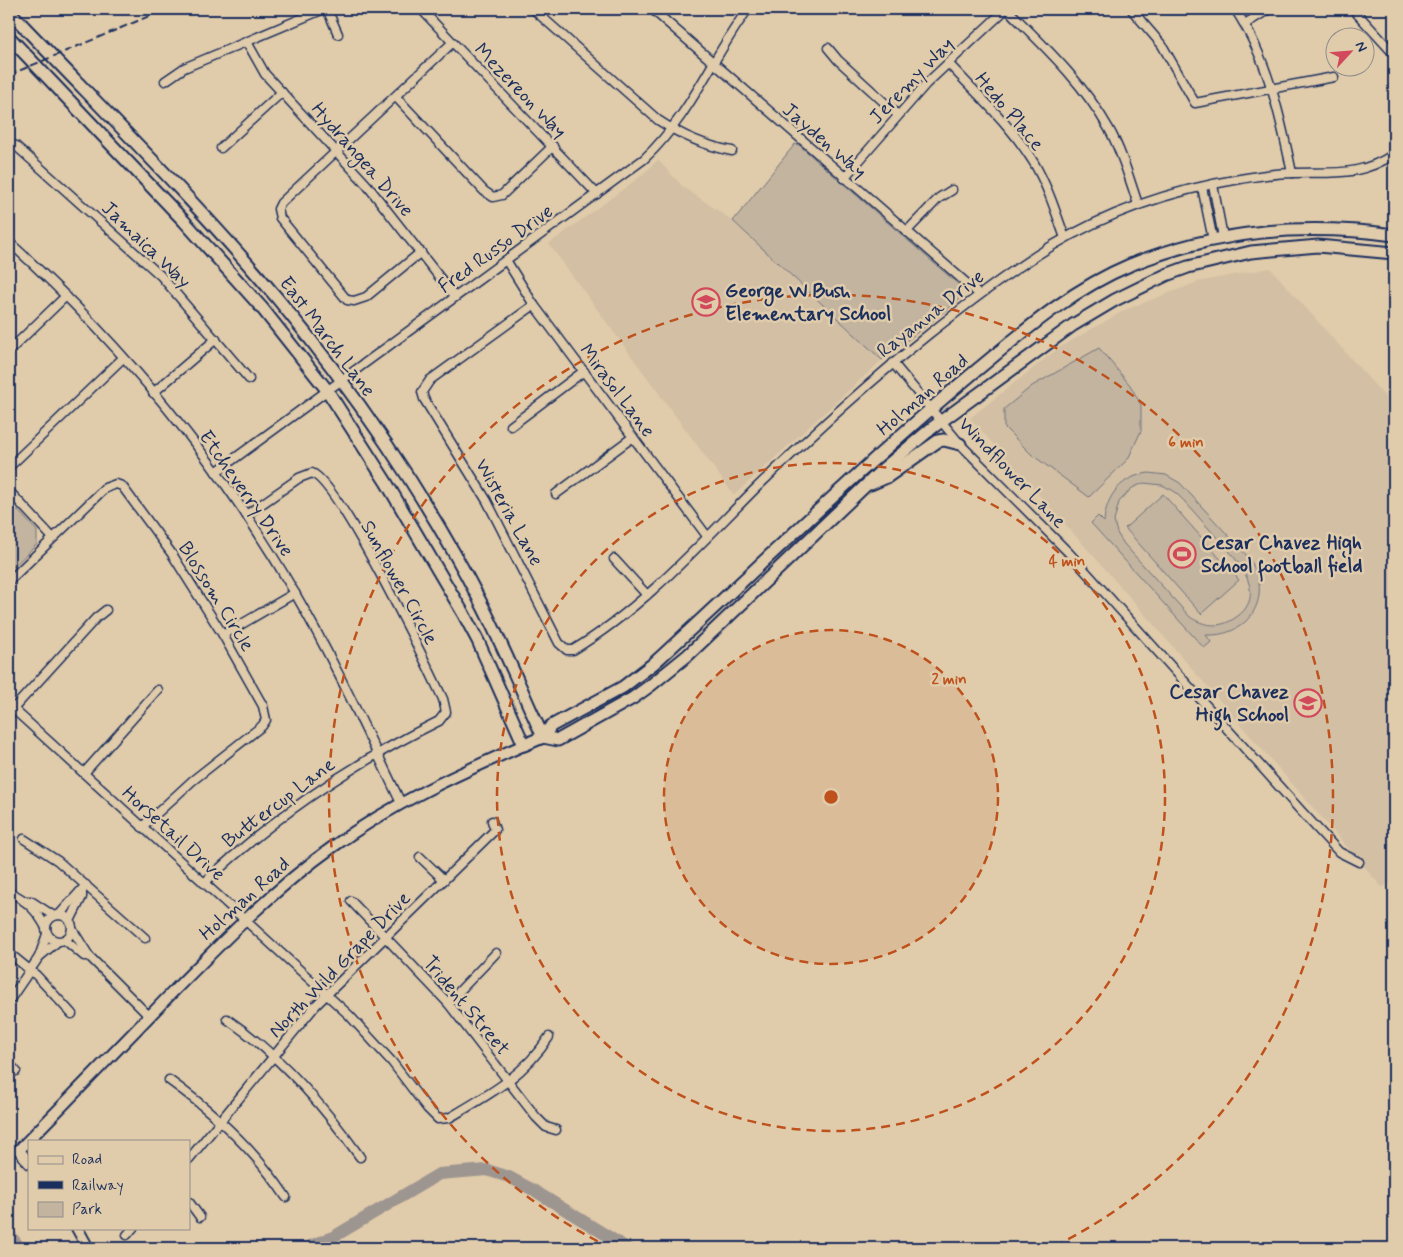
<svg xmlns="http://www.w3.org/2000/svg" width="1403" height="1257" font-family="Mynerve,sans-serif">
  <rect width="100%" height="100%" fill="#e0cbaa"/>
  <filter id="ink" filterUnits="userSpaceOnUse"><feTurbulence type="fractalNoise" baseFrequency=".02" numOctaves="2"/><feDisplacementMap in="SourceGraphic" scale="10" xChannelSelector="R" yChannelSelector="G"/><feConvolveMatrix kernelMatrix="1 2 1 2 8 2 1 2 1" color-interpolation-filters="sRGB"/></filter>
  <g filter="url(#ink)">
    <g fill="#d2bfa4">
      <path d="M658,160L683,187L733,221L882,360L734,495L549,244L641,176Z"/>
      <path d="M1270,268L1394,407V881L1382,887L1100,563L970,418L1059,348L1125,310L1198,282Z"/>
    </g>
    <g fill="#c3b49f" stroke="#6f727e" fill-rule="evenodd">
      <path d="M795,144L799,145L959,285V300L882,360L733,221Z"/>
      <path d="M1099,348L1130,385L1141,405V431L1128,459L1089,497L1031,454L1004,427V409L1032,386Z"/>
      <path d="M1149,473L1166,475L1180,483L1248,557C1275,594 1251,637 1206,635L1211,642L1204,648L1091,523L1098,516L1104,522C1106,495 1122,476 1149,473ZM1144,483L1162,485L1174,491C1187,503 1198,517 1210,530C1231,553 1277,596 1230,621C1217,628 1202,625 1190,617L1124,544L1117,533L1114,521L1119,502L1132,488Z"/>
      <path d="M1163,494L1239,580L1201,614L1125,528Z"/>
      <path d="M9,501L37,531V544L9,571Z"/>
    </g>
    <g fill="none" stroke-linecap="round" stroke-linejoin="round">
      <g stroke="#9d9590" stroke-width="12">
        <path d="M9,1234L20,1248"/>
        <path d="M305,1248L335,1236L439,1174L487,1170L509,1177L535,1191L627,1248"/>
      </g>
      <g stroke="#1b2f5e" stroke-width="11">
        <g id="minor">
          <path d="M327,9L338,34"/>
          <path d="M421,9L597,194"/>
          <path d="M533,9L658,120C679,134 706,146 732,151"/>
          <path d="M652,9L979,294"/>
          <path d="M1007,9C1044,46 1083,82 1109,129C1122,152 1129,178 1138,204"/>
          <path d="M1131,9L1162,45L1195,103L1334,77"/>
          <path d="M1235,9C1268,59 1280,115 1292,173"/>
          <path d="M1353,9L1394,54"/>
          <path d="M1245,24L1269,9"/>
          <path d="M247,42L265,74L367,185L455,297"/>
          <path d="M828,48L838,60L898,115"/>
          <path d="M948,63C978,95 1011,125 1034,163C1048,187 1056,213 1065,238"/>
          <path d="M165,81L184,68L324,9"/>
          <path d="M396,97L484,191L493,197L502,195L553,146"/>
          <path d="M9,143L16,146L161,276L249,379"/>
          <path d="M221,148L282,92"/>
          <path d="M844,178L926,84L1006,9"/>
          <path d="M1213,185L1223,237"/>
          <path d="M1202,187L1213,240"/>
          <path d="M906,232L939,198L952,190"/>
          <path d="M9,242C121,343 221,464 296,595C335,662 367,733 401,803"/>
          <path d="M421,252L366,297L354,301L347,300L280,218L278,209L281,203L452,43"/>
          <path d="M506,260L534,305L707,536"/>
          <path d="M534,305L430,380L422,392L424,399L487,501L559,643L567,650H573C643,608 698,546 755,489C811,435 868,383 929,334C968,303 1007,273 1050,247C1108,212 1173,190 1240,179C1258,176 1277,173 1294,173C1333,172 1360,177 1394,154"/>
          <path d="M9,351L66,296"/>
          <path d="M893,363L960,444L1069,553L1302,812L1339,852L1359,862"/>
          <path d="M153,393L216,339"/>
          <path d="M511,426L584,371"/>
          <path d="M9,467L123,358"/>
          <path d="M216,472L644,159C691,115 711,59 748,9"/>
          <path d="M9,491L53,538"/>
          <path d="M556,494L633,437"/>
          <path d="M614,559L647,595"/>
          <path d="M9,581L105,488L116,484L122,486L172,554L223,635L263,706L266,720L262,726L192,781L142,827"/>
          <path d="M223,635L295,593"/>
          <path d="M9,705L349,1015L392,1062L427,1108L438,1119L449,1118C488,1095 524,1076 549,1037"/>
          <path d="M13,709L96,618L106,610"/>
          <path d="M84,773L158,690"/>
          <path d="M24,839L58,861L145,938"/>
          <path d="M420,857L444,880"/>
          <path d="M204,883C274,816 352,764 439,721L446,712L443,699C426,663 340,484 312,473L299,478L246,515"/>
          <path d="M9,892C25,899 38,912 46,928"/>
          <path d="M24,901H31L54,916"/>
          <path d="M351,901L448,1003L536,1117L546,1127L556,1130"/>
          <circle cx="59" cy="928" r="13"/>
          <path d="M59,915L86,885"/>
          <path d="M70,921L82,897V891"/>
          <path d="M72,929L89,956L149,1016"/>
          <path d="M65,940L84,956H89"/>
          <path d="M9,953L36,975L72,1014"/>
          <path d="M39,957L57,942"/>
          <path d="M9,1001L39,957L47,934"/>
          <path d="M448,1003L496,953"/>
          <path d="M227,1019C280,1055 323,1105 360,1157"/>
          <path d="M9,1063L16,1071"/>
          <path d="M169,1080C215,1113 255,1150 286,1197"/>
          <path d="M189,1159L316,1005L495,830L492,821"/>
          <path d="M189,1202L200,1217"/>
          <path d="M127,1235L133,1228"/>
        </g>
      </g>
      <g stroke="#1b2f5e" stroke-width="14">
        <g id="tertiary">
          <path d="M29,1163L19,1150C67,1101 116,1051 164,1001C218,946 271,891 334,846C393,803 458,774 524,745"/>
          <path d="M77,1228L88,1248"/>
        </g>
      </g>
      <g stroke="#1b2f5e" stroke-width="15">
        <g id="secondary">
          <path d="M9,11C99,106 193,198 277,298C352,388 426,496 480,601C503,645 522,692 543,737"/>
          <path d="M9,37L184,221L262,308L327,390L386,482L463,613L478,641L524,745L543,737L558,740L633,698L651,685L688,655L883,469L932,428L1073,325L1115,300L1166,275L1188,267L1251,252L1318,246L1394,253"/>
          <path d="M871,484L887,477L938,441L944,440L960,444"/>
          <path d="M543,737L551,726L623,687L653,664C759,567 862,466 972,374C1022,333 1070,290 1130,265C1217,230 1302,223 1394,235"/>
        </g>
      </g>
      <use href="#minor" stroke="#e0cbaa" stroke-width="8"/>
      <use href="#tertiary" stroke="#e0cbaa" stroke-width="10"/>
      <use href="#secondary" stroke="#e0cbaa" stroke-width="11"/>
      <path stroke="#1b2f5e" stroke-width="2" stroke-dasharray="8 4" stroke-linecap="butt" d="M9,75L166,9"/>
    </g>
  </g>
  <circle cx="831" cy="797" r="167" fill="#bf511c" fill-opacity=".12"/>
  <g fill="none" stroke="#bf511c" stroke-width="2.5" stroke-dasharray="9 6">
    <circle cx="831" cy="797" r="167"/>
    <circle cx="831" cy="797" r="334"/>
    <path d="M611 1248A502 502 0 1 1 1051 1248"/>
  </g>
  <defs>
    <g id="school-ring" transform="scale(1.4375)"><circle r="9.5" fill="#e0cbaa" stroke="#d1495b" stroke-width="1.5"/><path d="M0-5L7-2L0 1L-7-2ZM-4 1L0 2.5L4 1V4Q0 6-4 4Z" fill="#d1495b"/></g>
    <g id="stadium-ring" transform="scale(1.4375)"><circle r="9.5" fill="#e0cbaa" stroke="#d1495b" stroke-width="1.5"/><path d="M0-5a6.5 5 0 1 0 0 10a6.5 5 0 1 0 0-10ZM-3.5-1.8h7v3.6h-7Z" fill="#d1495b"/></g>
  </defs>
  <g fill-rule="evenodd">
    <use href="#school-ring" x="706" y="302"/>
    <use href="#stadium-ring" x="1182" y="554"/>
    <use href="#school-ring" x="1308" y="703"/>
  </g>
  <g text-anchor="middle" stroke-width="5" stroke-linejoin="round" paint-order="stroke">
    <g font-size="20" fill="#1b2f5e" stroke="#e0cbaa">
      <text transform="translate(911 80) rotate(-46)" y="7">Jeremy Way</text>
      <text transform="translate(521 90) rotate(46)" y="7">Mezereon Way</text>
      <text transform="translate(1010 111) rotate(50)" y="7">Hedo Place</text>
      <text transform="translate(825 140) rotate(41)" y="7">Jayden Way</text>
      <text transform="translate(363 159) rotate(49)" y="7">Hydrangea Drive</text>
      <text transform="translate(147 244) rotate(44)" y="7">Jamaica Way</text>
      <text transform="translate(495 248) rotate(-36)" y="7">Fred Russo Drive</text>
      <text transform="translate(930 313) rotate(-38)" y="7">Rayanna Drive</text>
      <text transform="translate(328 336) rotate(53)" y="7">East March Lane</text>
      <text transform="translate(618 390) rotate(53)" y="7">Mirasol Lane</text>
      <text transform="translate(922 394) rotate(-41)" y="7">Holman Road</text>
      <text transform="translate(1013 472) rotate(46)" y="7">Windflower Lane</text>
      <text transform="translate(247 493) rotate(55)" y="7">Etcheverry Drive</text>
      <text transform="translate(510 512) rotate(61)" y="7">Wisteria Lane</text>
      <text transform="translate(400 582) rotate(61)" y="7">Sunflower Circle</text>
      <text transform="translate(217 596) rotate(58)" y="7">Blossom Circle</text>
      <text transform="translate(278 802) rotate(-37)" y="7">Buttercup Lane</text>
      <text transform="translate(174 833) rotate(42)" y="7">Horsetail Drive</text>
      <text transform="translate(244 898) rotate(-42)" y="7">Holman Road</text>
      <text transform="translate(339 964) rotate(-46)" y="7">North Wild Grape Drive</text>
      <text transform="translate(467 1005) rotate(50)" y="7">Trident Street</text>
    </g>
    <g font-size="20" font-weight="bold" fill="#1b2f5e" stroke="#e0cbaa" text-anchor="start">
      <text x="725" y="297">George W Bush<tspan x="725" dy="23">Elementary School</tspan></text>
      <text x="1201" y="549">Cesar Chavez High<tspan x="1201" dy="23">School football field</tspan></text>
      <text x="1289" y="698" text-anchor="end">Cesar Chavez<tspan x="1289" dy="23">High School</tspan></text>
    </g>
  </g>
  <circle cx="831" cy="797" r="8" fill="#bf511c" stroke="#e0cbaa" stroke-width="2.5"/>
  <g font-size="15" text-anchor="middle" font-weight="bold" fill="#bf511c" stroke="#e0cbaa" stroke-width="5" stroke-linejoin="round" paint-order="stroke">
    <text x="1186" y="447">6 min</text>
    <text x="1067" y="566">4 min</text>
    <text x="949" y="684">2 min</text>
  </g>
  <rect width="1403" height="1257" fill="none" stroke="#e0cbaa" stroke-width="30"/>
  <rect x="15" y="15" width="1373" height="1227" fill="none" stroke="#1b2f5e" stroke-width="2" filter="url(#ink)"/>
  <rect x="28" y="1140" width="162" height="90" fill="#e0cbaa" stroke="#918d8c"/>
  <rect x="38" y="1156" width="25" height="8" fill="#e0cbaa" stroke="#918d8c"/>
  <text x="72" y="1164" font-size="15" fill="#1b2f5e">Road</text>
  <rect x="38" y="1181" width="25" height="8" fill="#1b2f5e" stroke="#918d8c"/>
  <text x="72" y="1190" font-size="15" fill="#1b2f5e">Railway</text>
  <rect x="38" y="1202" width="25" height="15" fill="#c3b49f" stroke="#918d8c"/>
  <text x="72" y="1214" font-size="15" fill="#1b2f5e">Park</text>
  <g transform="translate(1350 52) rotate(64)"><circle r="24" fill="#e0cbaa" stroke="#918d8c"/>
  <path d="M0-4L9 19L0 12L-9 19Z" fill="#d1495b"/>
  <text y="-8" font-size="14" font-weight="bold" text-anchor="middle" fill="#1b2f5e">N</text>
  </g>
</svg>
